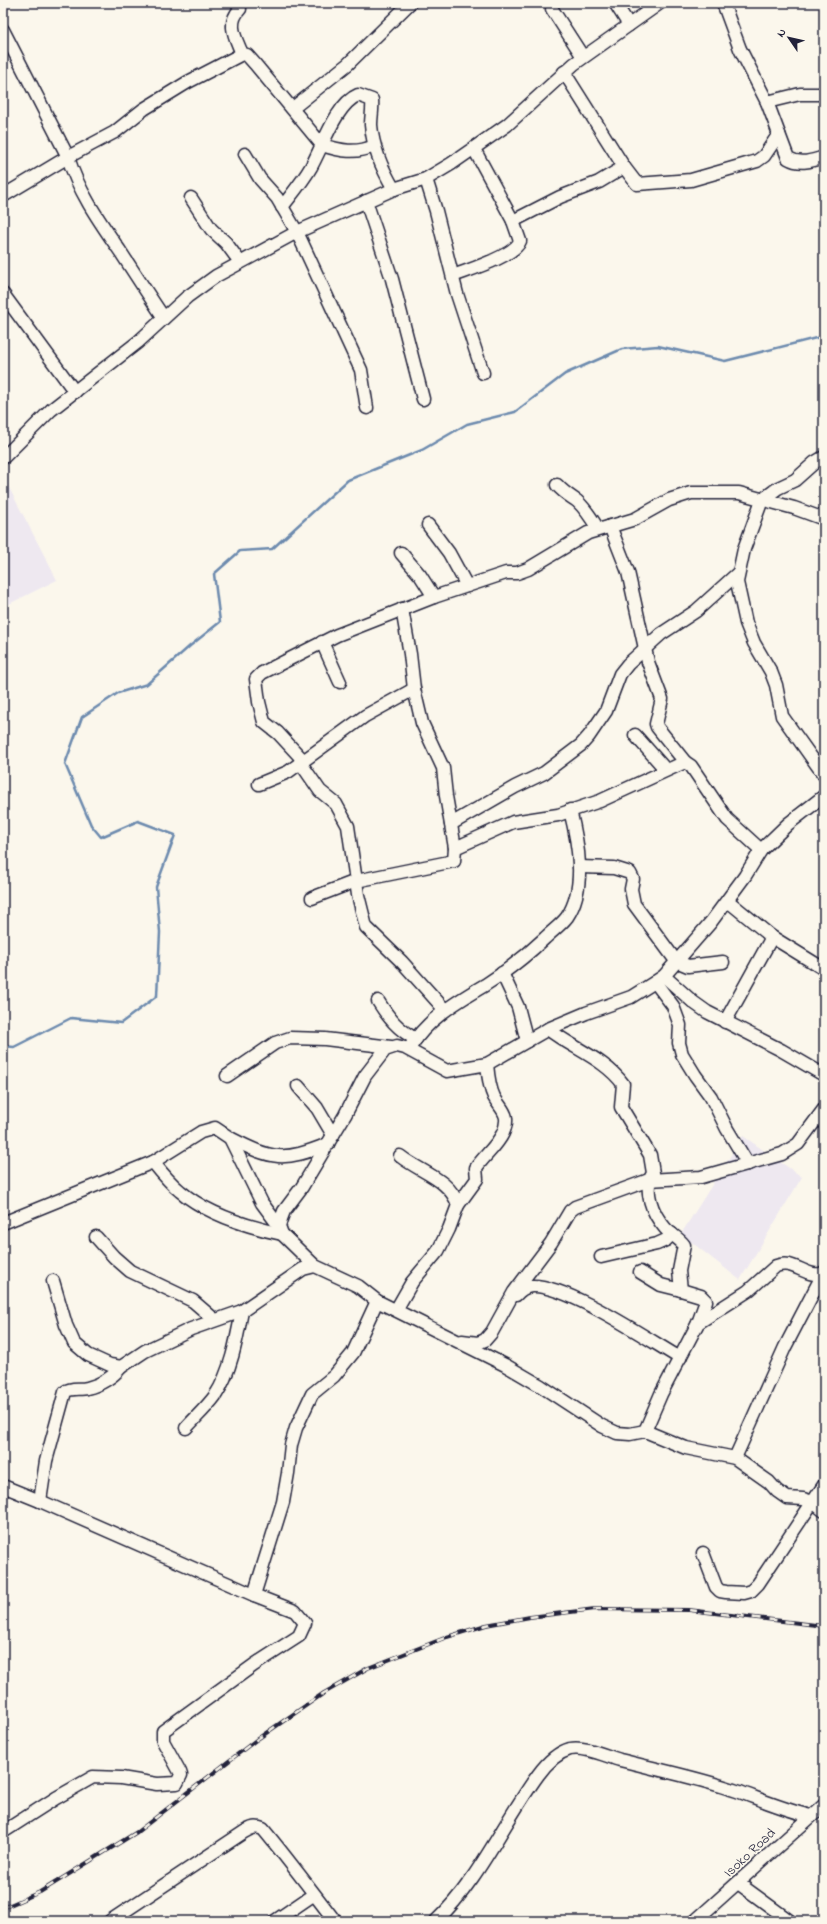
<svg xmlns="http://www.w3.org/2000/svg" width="827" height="1924" font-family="'Indie Flower',sans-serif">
  <rect width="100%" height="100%" fill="#fbf7ec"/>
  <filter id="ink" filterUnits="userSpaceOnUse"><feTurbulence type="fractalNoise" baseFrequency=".025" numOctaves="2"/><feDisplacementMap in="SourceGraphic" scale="8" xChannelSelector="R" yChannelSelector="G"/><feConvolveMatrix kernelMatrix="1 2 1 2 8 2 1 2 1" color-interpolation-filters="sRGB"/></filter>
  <g filter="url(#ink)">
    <g fill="#eee8f0">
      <path d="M5,480L57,580L3,607V482Z"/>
      <path d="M743,1136L802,1177L740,1280L681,1234Z"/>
    </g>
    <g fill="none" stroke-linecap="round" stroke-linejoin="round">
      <path stroke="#6c8aae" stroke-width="2.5" d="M3,1046L14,1047L71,1018L121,1023L157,996L160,932L156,887L175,835L138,821L101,837L91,825L65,764L82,717L118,693L147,684L190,646L220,622L214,574L240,551L272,549L348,480L422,450L467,424L515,412L565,374L622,349L658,346L725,361L824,336"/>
      <g stroke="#22223b" stroke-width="15">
        <g id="minor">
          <path d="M239,3L240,9C226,24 236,38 242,54"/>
          <path d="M615,3L629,25"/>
          <path d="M723,3L740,49L767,102L788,158C800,165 812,161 824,157"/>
          <path d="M552,9L583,57"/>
          <path d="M3,30L68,157C78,191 100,222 120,251C135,274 149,296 164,318"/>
          <path d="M564,72L624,167L637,184L691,180L757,161L764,156L779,134"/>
          <path d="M767,102L800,94H824"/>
          <path d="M293,108L348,64L410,3"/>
          <path d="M245,154L260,179L277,198L297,232L361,370L367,408"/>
          <path d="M426,179L436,211L457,294L483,373"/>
          <path d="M3,196L68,157L115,132L144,109L188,82L242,54L247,55L255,64L322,145C341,151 356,154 374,146"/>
          <path d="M191,198L211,229L226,243L240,262"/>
          <path d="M366,201L392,279L423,399"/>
          <path d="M282,207C292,194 303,181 311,167C323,146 336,104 358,95L372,100C373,108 371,117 371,125C373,149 382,169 394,189"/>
          <path d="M513,221L560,197L599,182L624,167"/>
          <path d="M453,276C468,270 515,256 520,241L513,221L474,149"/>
          <path d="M3,294L75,392"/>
          <path d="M824,457L814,463L795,480L778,488L762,500L744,549L737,582L746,623L754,643L771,672L776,685L782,716L824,775"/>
          <path d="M3,458L51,410L138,342L187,297L216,276L297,232L394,189L426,179L451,164L507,125L574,64L660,3"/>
          <path d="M557,485C564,493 570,496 577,501C586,509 592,519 598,529"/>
          <path d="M428,525L449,553L467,586"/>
          <path d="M610,526L628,572L648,662L662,699L656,724L657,727L685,762"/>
          <path d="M401,553L420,575L434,597"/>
          <path d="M322,642L340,682"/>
          <path d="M635,735L666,770"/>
          <path d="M303,760L278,733L264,722L259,702L256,679L262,673L337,635L434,597L506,573H517L528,569L588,533L635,519L669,500L691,493H739L794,508L824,519"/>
          <path d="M300,762L320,791L336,804L348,826L358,895L366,927L402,962L445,1010"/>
          <path d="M259,784L288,772L365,716L414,689"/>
          <path d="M451,824L515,787L544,773L581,745L589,736L606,711L620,674L628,664L661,634L696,611L738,573"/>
          <path d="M455,848L513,822L558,815L600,801L685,762L691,766L727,819L761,850"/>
          <path d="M579,867L614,868L630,873L633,879L631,889L634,904L676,961L688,966L723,962"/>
          <path d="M312,898L356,881L454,861L455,848L446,796L443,768L422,723L414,689L410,654L402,609"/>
          <path d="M728,901L772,937L824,969"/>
          <path d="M502,973L518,1007L527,1041"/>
          <path d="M664,976L693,1002L707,1012L781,1050L824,1075"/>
          <path d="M655,982L673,1006L680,1025L679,1043L682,1054L695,1075L711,1097L727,1129L748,1164"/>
          <path d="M378,1001C388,1017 398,1030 416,1039"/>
          <path d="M725,1022L772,937"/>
          <path d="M548,1029C572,1048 605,1059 623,1084L621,1107L650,1155L653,1173C643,1190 652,1213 665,1228C670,1234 679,1238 684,1245L679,1271L681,1290L701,1296L706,1301L698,1323"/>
          <path d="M409,1049C426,1020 456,1002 485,985C507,971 526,956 545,938C552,931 561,925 567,917C587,887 578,842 570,810"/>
          <path d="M227,1076L275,1043L290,1038L325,1039L391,1047"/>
          <path d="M298,1086L317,1108L333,1135"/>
          <path d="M230,1138C273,1160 283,1162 328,1144"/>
          <path d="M400,1156C420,1172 450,1179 458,1205"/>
          <path d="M153,1162C161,1172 170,1183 180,1191C207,1214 249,1227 282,1234"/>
          <path d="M3,1223L153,1162L201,1132L215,1128L230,1138L262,1203L279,1226"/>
          <path d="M96,1237L114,1257L130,1271L193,1301L215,1320"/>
          <path d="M601,1257L657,1244L666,1240L672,1234"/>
          <path d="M640,1272L661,1285L681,1290"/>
          <path d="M53,1281L66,1325L74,1343L88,1355L110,1365L121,1367L145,1351L191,1329L242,1311L303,1269L315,1266"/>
          <path d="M516,1295C520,1290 525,1287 531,1286C565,1283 649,1340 680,1358"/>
          <path d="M377,1301L505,1365L541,1386L602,1426L617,1433L630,1434L645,1431L686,1448L735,1458L769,1482L777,1491L787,1498L803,1499L813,1502L824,1511"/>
          <path d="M396,1310L412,1282L438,1251L449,1229L458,1205L477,1179L476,1168C484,1156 497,1146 503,1133C511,1114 502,1111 494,1097C489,1087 488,1075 487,1064"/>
          <path d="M462,1341L478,1343L485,1340L492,1332L514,1292L551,1243L570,1211L575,1207L649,1180L701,1177L782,1154L798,1144L824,1109"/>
          <path d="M186,1428C196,1417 207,1407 215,1396C231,1372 237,1338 242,1311"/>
          <path d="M645,1431L661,1394L698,1323L748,1291L776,1266C794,1259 803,1277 823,1274"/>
          <path d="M735,1458L785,1347L824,1272"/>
          <path d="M3,1486L40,1501L254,1595"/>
          <path d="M40,1501L46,1461L65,1392C71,1387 80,1390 87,1388C100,1385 113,1377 121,1367"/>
          <path d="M703,1553L716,1587L720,1591L726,1592L744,1593L751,1591L758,1584L824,1485"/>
          <path d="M3,1832L56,1798L93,1777L121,1778L157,1784L177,1783L181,1775L180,1772L163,1741V1731L254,1665L299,1636L305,1623L295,1611L254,1595L283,1502L288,1473L291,1445L296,1428L312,1394L334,1376L353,1353L377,1301L358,1286L315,1266L282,1234L279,1226L281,1219L284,1211L302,1187L345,1115L365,1076L385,1050L397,1046L405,1048L447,1071L487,1064L548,1029L586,1013L631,997L655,982L664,976L711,922L745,876L761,850L788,824L824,796"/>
          <path d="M738,1883L790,1921"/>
          <path d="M110,1921L244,1832C251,1828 255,1826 263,1829C288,1859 311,1890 335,1921"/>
          <path d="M275,1921L313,1895"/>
          <path d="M436,1921C479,1880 503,1823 538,1775C546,1764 556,1753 570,1749C585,1746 606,1756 620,1760C659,1770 699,1778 737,1791C762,1800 785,1810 811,1816"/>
          <path d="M695,1921L824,1805"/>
        </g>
      </g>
      <use href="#minor" stroke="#fbf7ec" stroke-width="12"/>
      <g stroke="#22223b" stroke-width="4">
        <path id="rail" d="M3,1908L40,1892L137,1832L256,1740L324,1693L368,1668L447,1637L486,1625L530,1617L595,1609L689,1610L824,1626"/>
      </g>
      <use href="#rail" stroke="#fbf7ec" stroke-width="2.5" stroke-dasharray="8" stroke-linecap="butt"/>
    </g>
  </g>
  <g text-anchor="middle" stroke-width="3.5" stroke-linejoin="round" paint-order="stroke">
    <g font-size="14" fill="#22223b" stroke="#fbf7ec">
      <text transform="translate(749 1852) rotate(-43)" y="5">Isoko Road</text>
    </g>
  </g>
  <rect width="827" height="1924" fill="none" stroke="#fbf7ec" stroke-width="16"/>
  <rect x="8" y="8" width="811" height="1908" fill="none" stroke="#22223b" stroke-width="1.5" filter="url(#ink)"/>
  <g transform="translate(789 38) rotate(304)" stroke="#fbf7ec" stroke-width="3" paint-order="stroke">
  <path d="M0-3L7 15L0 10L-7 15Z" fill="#22223b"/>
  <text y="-6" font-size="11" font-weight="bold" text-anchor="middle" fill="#22223b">N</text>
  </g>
</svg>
